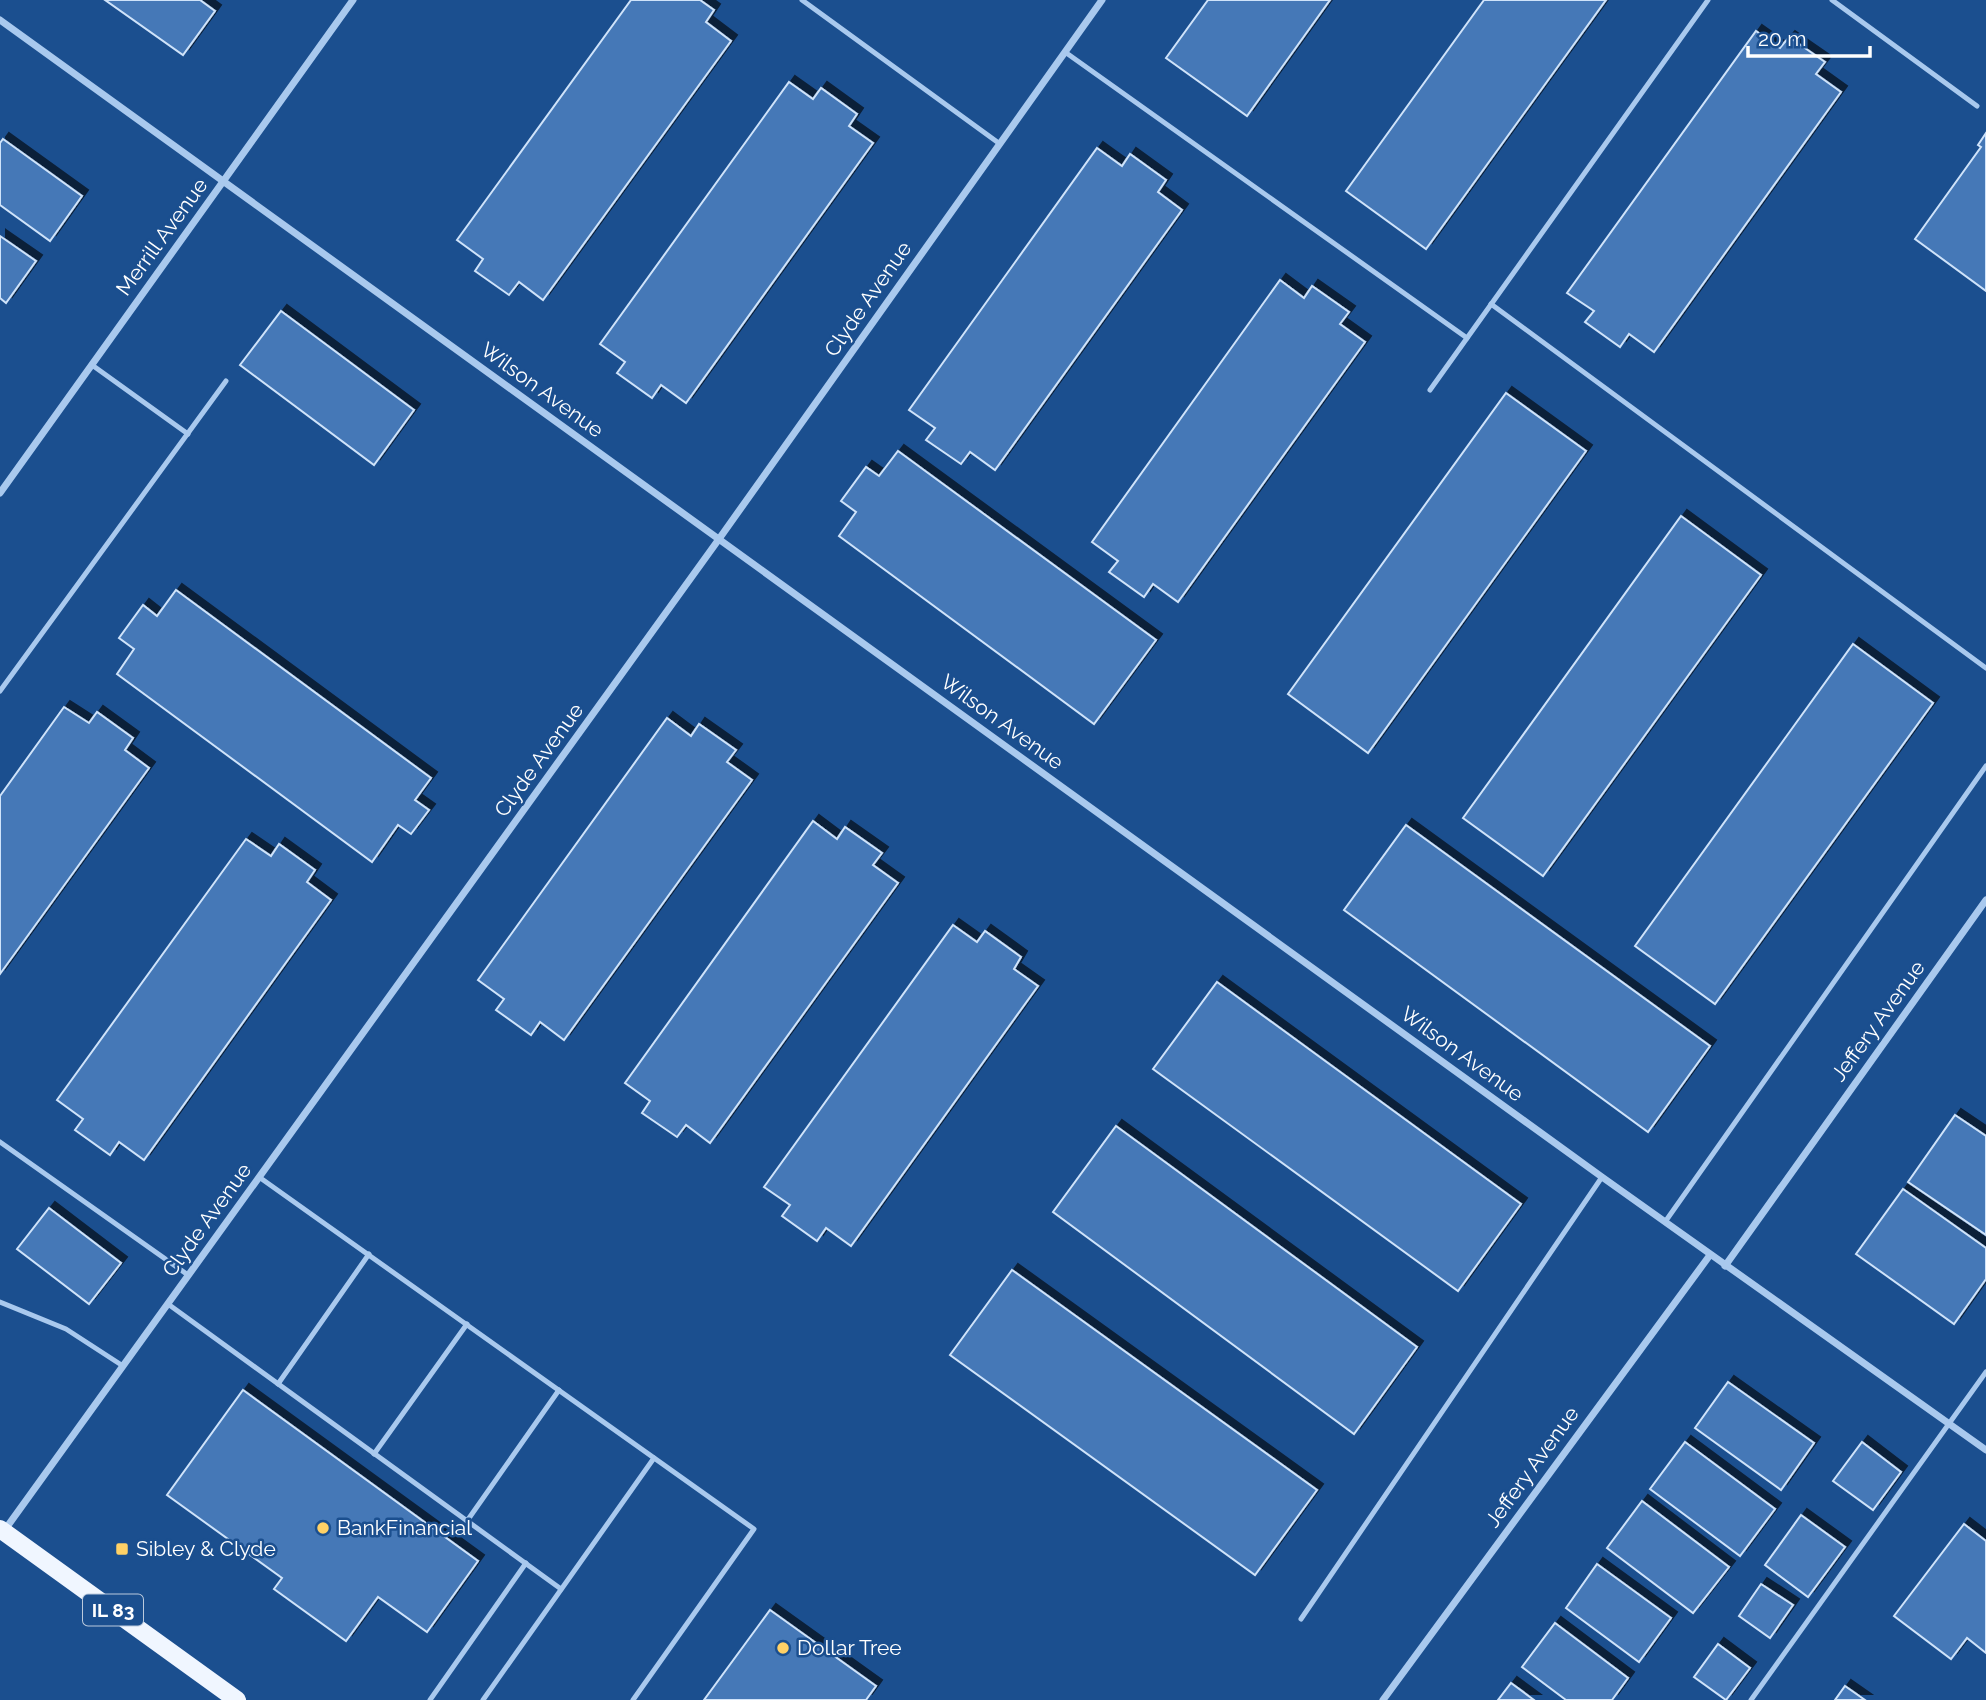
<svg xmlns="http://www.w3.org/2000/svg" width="1986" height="1700" font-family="Raleway,sans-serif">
  <defs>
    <filter id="shadow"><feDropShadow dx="6" dy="-6" stdDeviation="0" flood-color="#0009"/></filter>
  </defs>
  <rect width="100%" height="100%" fill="#1b4f8f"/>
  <g fill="#4478b7" stroke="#cfe3fa" stroke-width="2" filter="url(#shadow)">
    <path d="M105,0H200L215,11L183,55Z"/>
    <path d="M631,0H700L714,10L706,22L731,41L543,300L519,282L509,295L475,271L483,259L457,240Z"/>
    <path d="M1208,0H1330L1247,116L1166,58Z"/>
    <path d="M1484,0H1606L1426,249L1346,191Z"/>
    <path d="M1756,31L1780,48L1789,37L1825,62L1816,74L1841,92L1654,352L1629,334L1620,347L1585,322L1594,311L1567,293Z"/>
    <path d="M789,82L813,99L821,88L857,114L849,126L873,143L686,403L661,385L652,398L617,373L625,362L600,344Z"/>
    <path d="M1986,133V291L1915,239L1981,147L1978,145Z"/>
    <path d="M3,139L82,196L50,241L0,205V143Z"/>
    <path d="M1097,148L1122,166L1130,154L1166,180L1158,192L1182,210L995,470L970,452L961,464L926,440L935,428L909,410Z"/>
    <path d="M0,236L36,261L6,303L0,298Z"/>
    <path d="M1280,280L1304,298L1312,286L1349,312L1340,324L1365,342L1178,602L1153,584L1144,597L1109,572L1118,561L1092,542Z"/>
    <path d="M281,311L414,410L374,465L240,365Z"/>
    <path d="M1506,393L1586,451L1368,753L1288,694Z"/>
    <path d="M898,451L1156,640L1094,724L839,536L856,512L841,501L866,467L879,476Z"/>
    <path d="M1681,516L1761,575L1543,876L1463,818Z"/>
    <path d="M176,590L431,778L415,800L429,810L411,834L398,825L372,862L117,674L134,649L119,638L143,605L157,616Z"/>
    <path d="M1853,644L1933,703L1715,1004L1635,946Z"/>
    <path d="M64,707L89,723L97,712L133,738L125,750L149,768L0,974V796Z"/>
    <path d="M667,718L691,736L699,724L736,750L727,762L752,780L564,1040L540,1022L531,1035L496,1010L504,999L478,980Z"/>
    <path d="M813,821L837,839L845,827L882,853L873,865L898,883L710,1143L686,1125L677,1137L642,1113L650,1101L625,1083Z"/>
    <path d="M1406,825L1710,1046L1648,1132L1344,910Z"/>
    <path d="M246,839L271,856L279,844L315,870L307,882L331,900L144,1160L119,1142L110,1155L75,1130L83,1119L57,1100Z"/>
    <path d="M953,925L977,942L985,931L1021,957L1014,969L1038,986L851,1246L826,1228L817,1241L782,1216L790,1205L764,1187Z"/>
    <path d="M1217,982L1521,1204L1458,1291L1153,1069Z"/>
    <path d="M1955,1115L1986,1136V1235L1908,1182Z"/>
    <path d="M1116,1126L1417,1347L1354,1434L1053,1212Z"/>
    <path d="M1903,1189L1986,1248V1279L1954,1324L1856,1254Z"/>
    <path d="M49,1208L121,1263L89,1304L17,1249Z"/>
    <path d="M1012,1270L1317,1490L1255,1575L950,1355Z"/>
    <path d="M1728,1382L1814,1443L1781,1490L1695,1428Z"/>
    <path d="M243,1390L478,1561L427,1632L378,1597L346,1641L274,1589L282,1578L167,1495Z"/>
    <path d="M1685,1442L1775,1509L1740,1556L1650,1489Z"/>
    <path d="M1862,1442L1901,1472L1873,1510L1833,1481Z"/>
    <path d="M1642,1501L1729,1567L1693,1613L1607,1548Z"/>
    <path d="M1801,1515L1845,1547L1808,1597L1765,1565Z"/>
    <path d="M1964,1524L1986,1541V1653L1967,1638L1951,1659L1894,1616Z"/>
    <path d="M1597,1564L1671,1618L1639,1662L1566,1608Z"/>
    <path d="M1761,1584L1793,1605L1770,1638L1739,1616Z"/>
    <path d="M770,1610L876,1686L866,1700H704Z"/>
    <path d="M1555,1623L1628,1678L1612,1700H1566L1522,1667Z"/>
    <path d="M1718,1644L1750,1668L1726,1700L1694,1677Z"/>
    <path d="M1511,1683L1534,1700H1498Z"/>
    <path d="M1845,1686L1865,1700H1835Z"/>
  </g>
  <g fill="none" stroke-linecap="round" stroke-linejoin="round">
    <g stroke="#a9c9ee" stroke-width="5">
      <path d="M802,0L1000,144"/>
      <path d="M1832,0L1977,106"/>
      <path d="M1065,52L1467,338"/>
      <path d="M1491,304L1986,668"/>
      <path d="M92,365L188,434"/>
      <path d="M1430,390L1708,0"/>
      <path d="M0,691L226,381"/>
      <path d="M0,1142L188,1275"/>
      <path d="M259,1177L754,1529L633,1700"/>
      <path d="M1665,1222L1986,766"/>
      <path d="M0,1302L66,1329L123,1366"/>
      <path d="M168,1304L561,1589"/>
      <path d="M278,1384L369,1254"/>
      <path d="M374,1454L467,1324"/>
      <path d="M467,1521L559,1390"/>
      <path d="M1301,1619L1602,1177"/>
      <path d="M430,1700L526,1563"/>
      <path d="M483,1700L654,1458"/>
      <path d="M1751,1700L1986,1372"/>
    </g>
    <g stroke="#a9c9ee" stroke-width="7">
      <path d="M0,20L1602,1177L1986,1450"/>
      <path d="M0,493L353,0"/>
      <path d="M1725,1266L1986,900"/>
      <path d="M4,1531L719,539L1102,0"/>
      <path d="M1383,1700L1710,1255"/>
    </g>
    <path stroke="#f0f6ff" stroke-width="18" d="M0,1529L237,1700"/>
  </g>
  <g fill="#ffd166" stroke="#1b4f8f" stroke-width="2.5">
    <circle cx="323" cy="1528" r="7"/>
    <rect x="115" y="1542" width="14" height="14" rx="3.5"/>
    <circle cx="783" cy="1648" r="7"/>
  </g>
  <g text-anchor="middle" stroke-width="5" stroke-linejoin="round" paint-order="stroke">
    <rect fill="#1b4f8f" stroke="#bbcadd" stroke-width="2" x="83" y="1594.5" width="60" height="31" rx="5"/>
    <g font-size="19" font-weight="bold" fill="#fff">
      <text x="113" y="1617">IL 83</text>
    </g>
    <g font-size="21" fill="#fff" stroke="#1b4f8f">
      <text transform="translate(162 237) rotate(-54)" y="7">Merrill Avenue</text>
      <text transform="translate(868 299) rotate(-55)" y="7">Clyde Avenue</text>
      <text transform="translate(542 390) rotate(36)" y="7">Wilson Avenue</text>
      <text transform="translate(1002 722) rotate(36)" y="7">Wilson Avenue</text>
      <text transform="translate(539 760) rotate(-54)" y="7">Clyde Avenue</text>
      <text transform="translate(1878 1021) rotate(-54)" y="7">Jeffery Avenue</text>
      <text transform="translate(1462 1054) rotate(36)" y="7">Wilson Avenue</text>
      <text transform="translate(207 1220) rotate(-54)" y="7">Clyde Avenue</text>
      <text transform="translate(1532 1467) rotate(-54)" y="7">Jeffery Avenue</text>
    </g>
    <g font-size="21" fill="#fff" stroke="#1b4f8f" text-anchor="start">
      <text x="337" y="1535">BankFinancial</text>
      <text x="136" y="1556">Sibley &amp; Clyde</text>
      <text x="797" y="1655">Dollar Tree</text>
    </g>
  </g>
  <path d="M1748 46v10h122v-10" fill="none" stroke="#ffffff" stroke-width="3.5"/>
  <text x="1758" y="46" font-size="21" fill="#ffffff" stroke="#1b4f8f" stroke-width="5" paint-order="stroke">20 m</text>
</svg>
